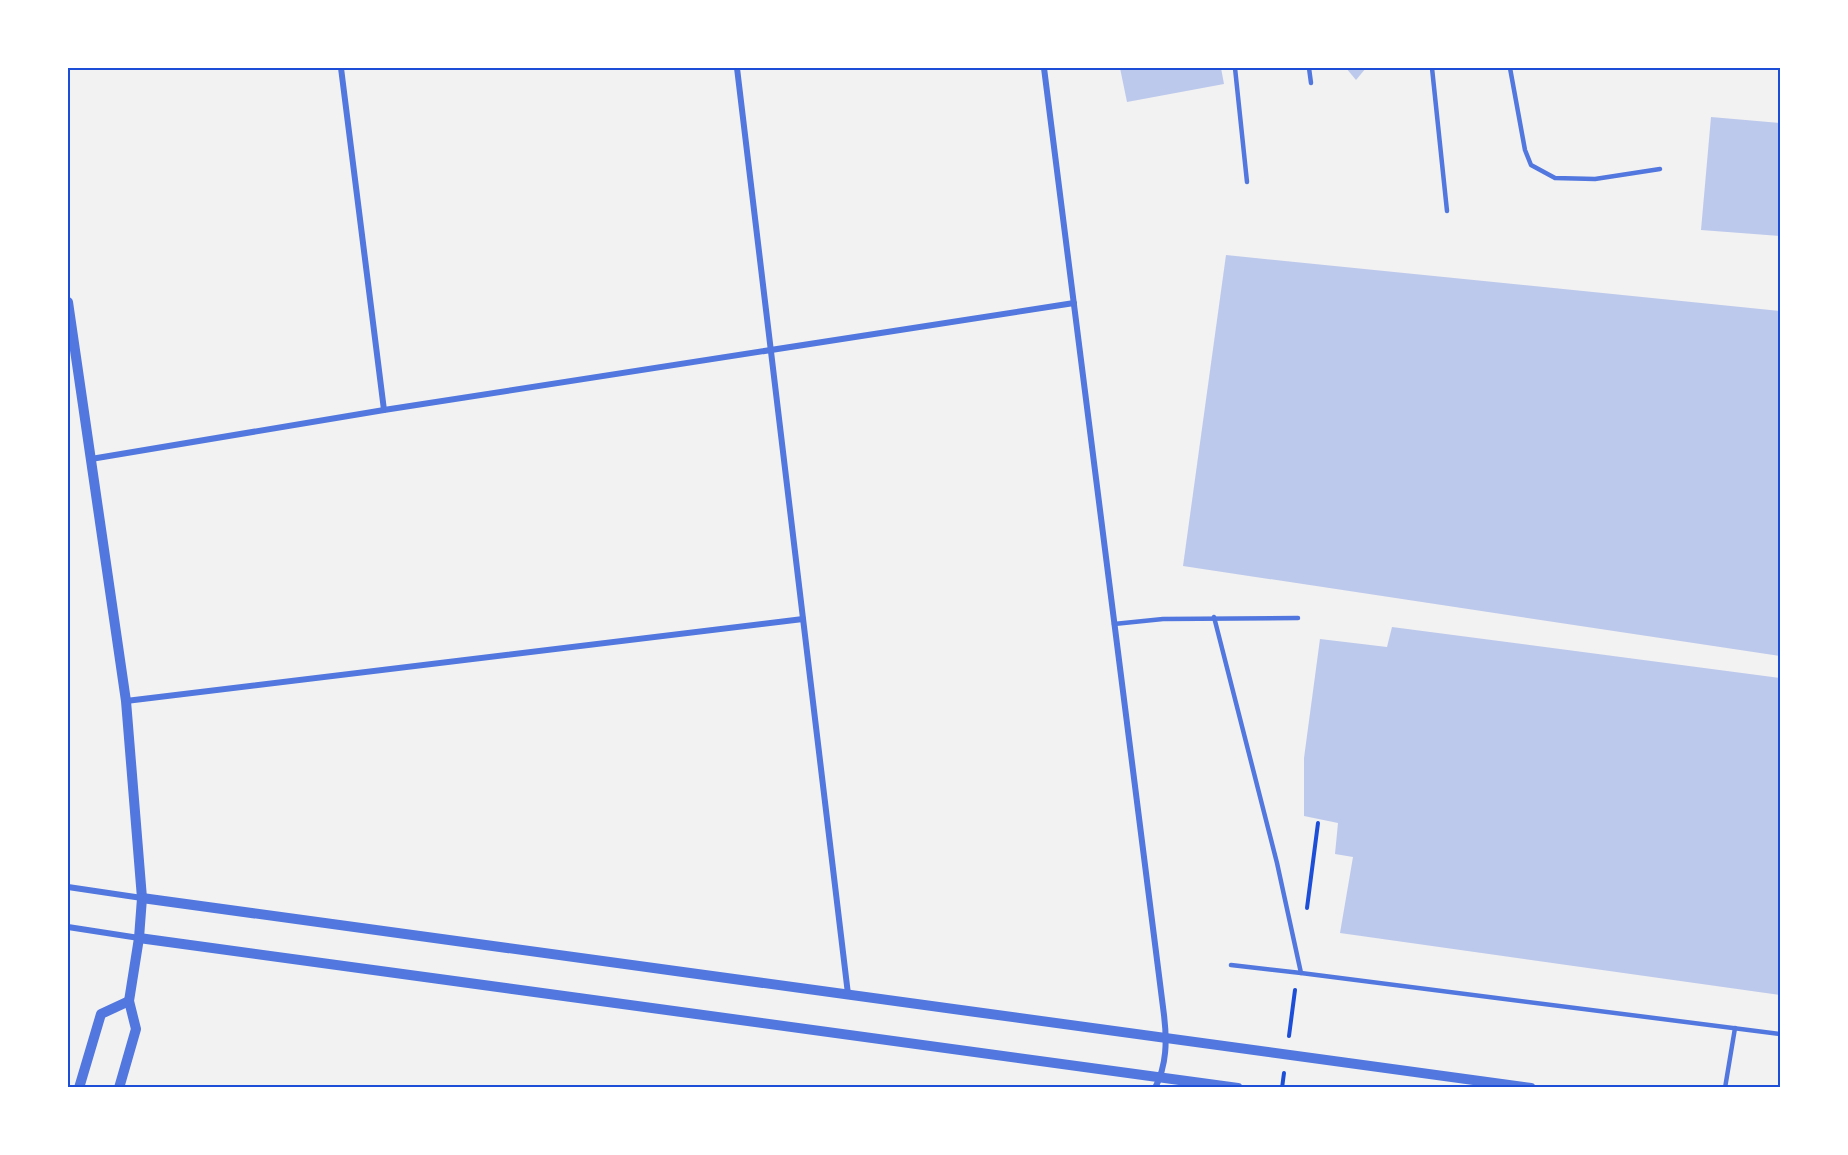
<svg xmlns="http://www.w3.org/2000/svg" width="1848" height="1155" font-family="Figtree,sans-serif">
  <rect width="100%" height="100%" fill="#f2f2f2"/>
  <g fill="#bdc9ec">
    <path d="M1120,68H1221L1224,84L1127,102Z"/>
    <path d="M1346,68H1366L1356,80Z"/>
    <path d="M1711,117L1780,123V236L1701,230Z"/>
    <path d="M1226,255L1780,311V656L1183,566Z"/>
    <path d="M1392,627L1780,678V995L1340,933L1353,857L1335,854L1338,823L1304,816V758L1320,639L1387,647Z"/>
  </g>
  <g fill="none" stroke-linecap="round" stroke-linejoin="round">
    <g stroke="#1d4ed8" stroke-width="4">
      <path d="M1307,908L1318,823"/>
      <path d="M1289,1036L1295,990"/>
      <path d="M1282,1088L1284,1073"/>
    </g>
    <g stroke="#5277de" stroke-width="4.5">
      <path d="M1235,68L1247,182"/>
      <path d="M1309,68L1311,83"/>
      <path d="M1432,68L1447,211"/>
      <path d="M1510,68L1525,150L1531,165L1555,178L1595,179L1660,169"/>
      <path d="M1214,617L1277,863L1301,973L1780,1034"/>
      <path d="M1114,624L1163,619L1298,618"/>
      <path d="M1231,965L1301,973"/>
      <path d="M1725,1088L1735,1028"/>
    </g>
    <g stroke="#5277de" stroke-width="6">
      <path d="M341,68L384,410"/>
      <path d="M737,68L848,994"/>
      <path d="M1044,68L1164,1015C1167,1040 1167,1065 1155,1088"/>
      <path d="M91,459L384,410L1074,303"/>
      <path d="M126,701L803,619"/>
      <path d="M68,887L142,898"/>
      <path d="M68,927L139,938"/>
    </g>
    <g stroke="#5277de" stroke-width="10">
      <path d="M68,302L126,701L142,898L139,938L129,1001L136,1029L119,1088"/>
      <path d="M142,898L1531,1088"/>
      <path d="M139,938L1238,1088"/>
      <path d="M79,1088L101,1014L129,1001"/>
    </g>
  </g>
  <rect width="1848" height="1155" fill="none" stroke="#ffffff" stroke-width="138"/>
  <rect x="69" y="69" width="1710" height="1017" fill="none" stroke="#1d4ed8" stroke-width="2"/>
</svg>
